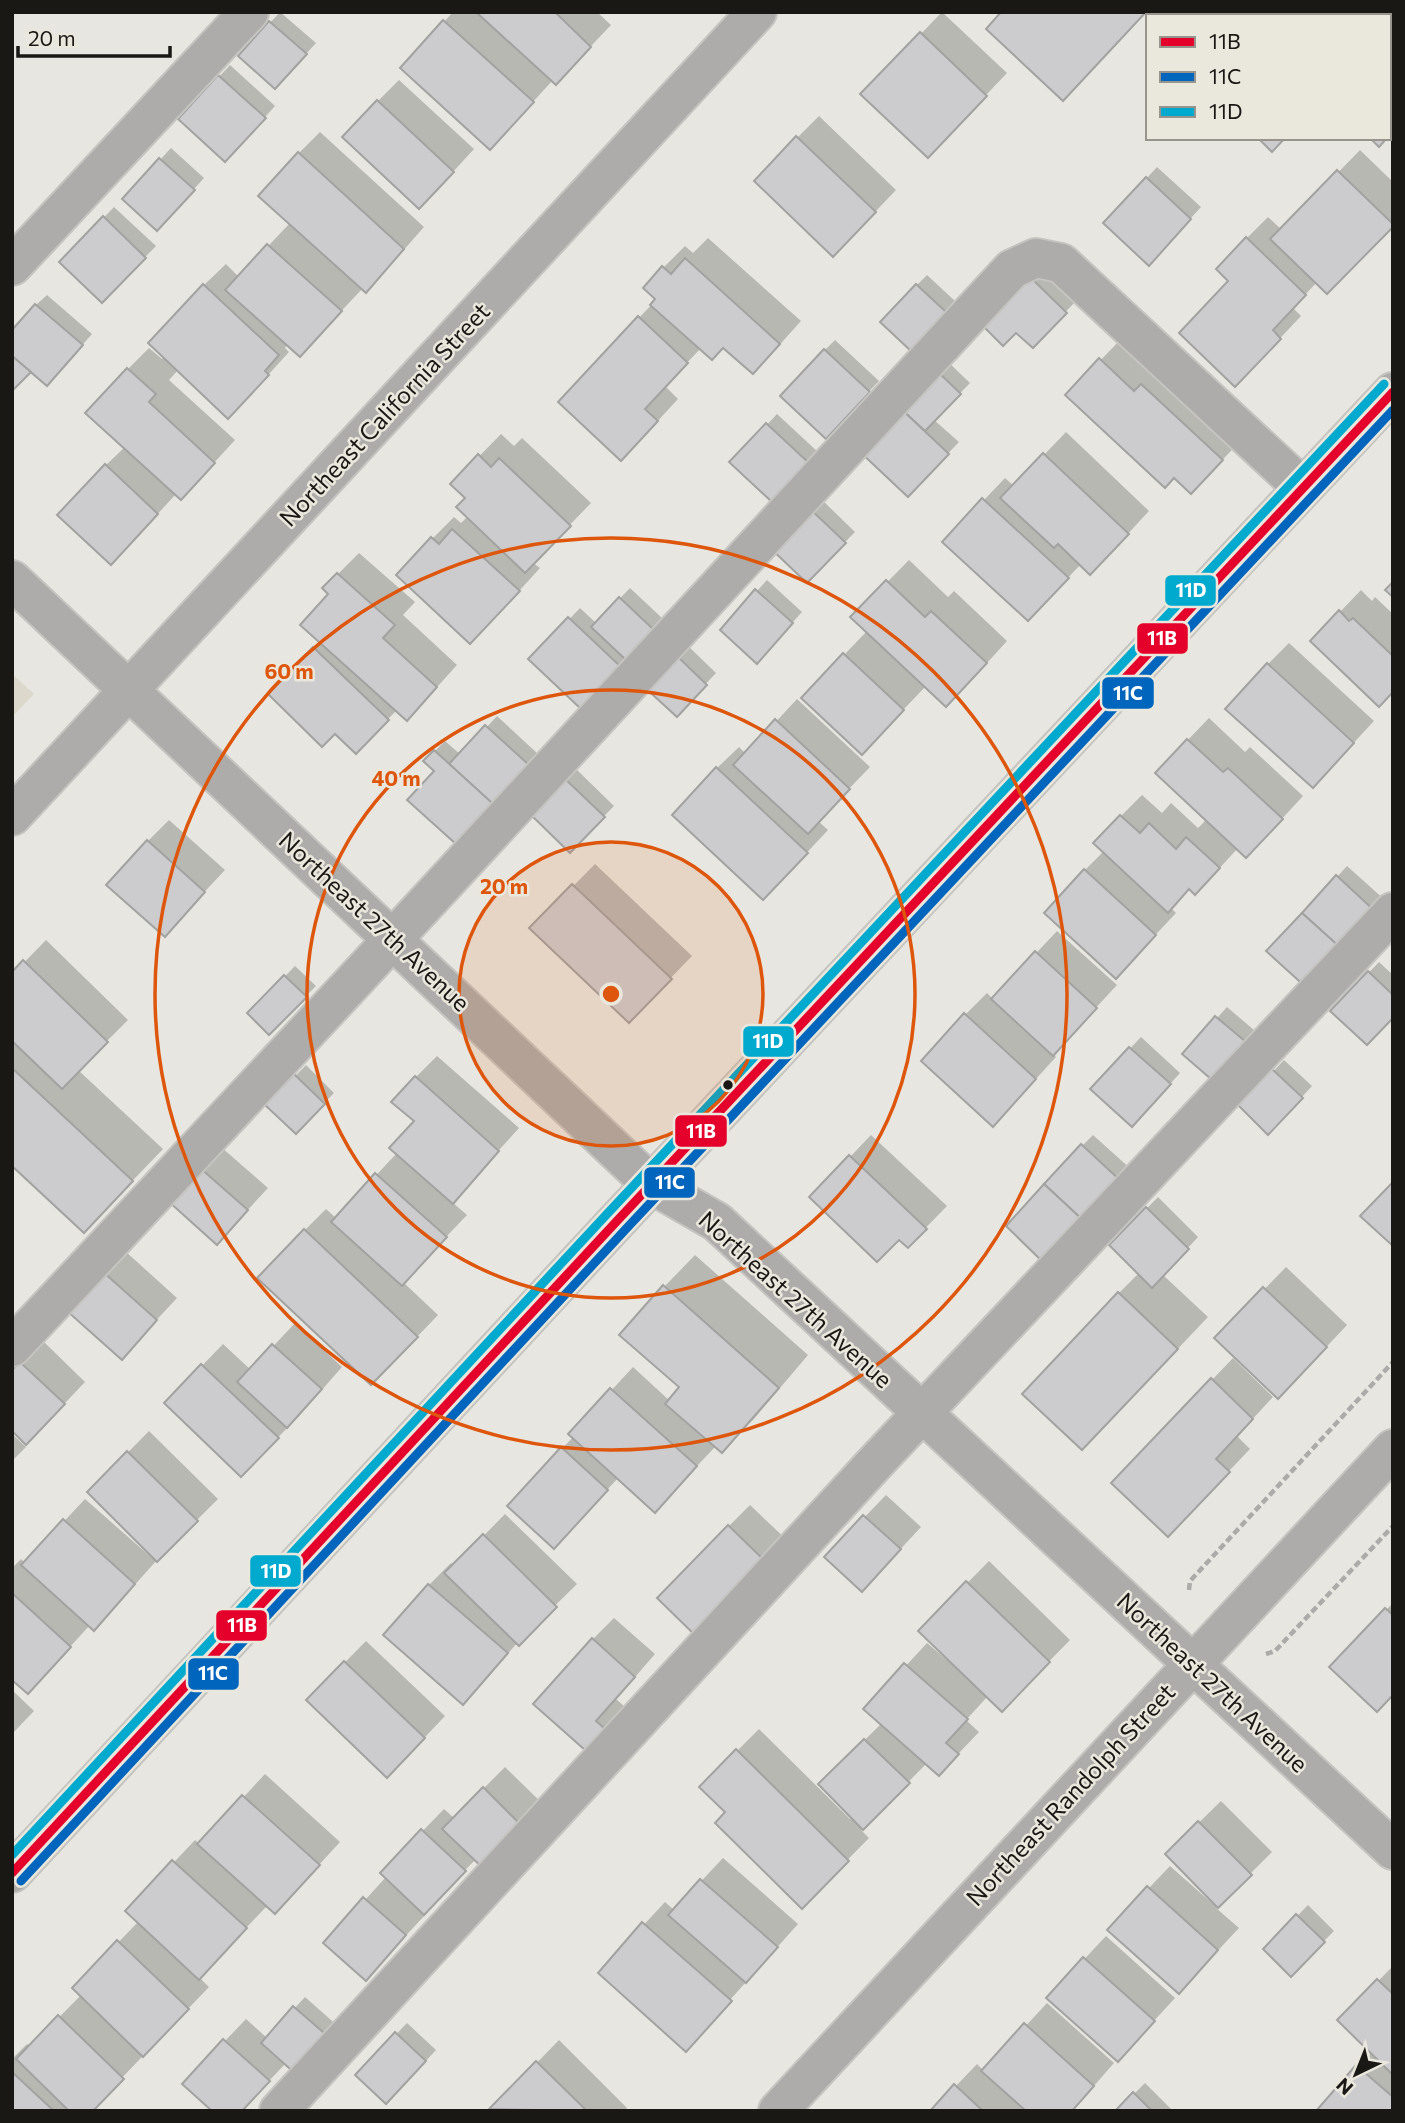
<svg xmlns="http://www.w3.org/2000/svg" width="1405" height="2123" font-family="Commissioner,sans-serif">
  <rect width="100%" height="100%" fill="#e7e6e0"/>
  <path fill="#dcd9cc" d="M12,674L34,694L12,717Z"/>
  <g fill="#0003">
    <path d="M280,12L316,43L285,77L240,56Z"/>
    <path d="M453,12H597L611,25L556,83L553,80L511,126L402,68Z"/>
    <path d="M942,12L1007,73L949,134L863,94Z"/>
    <path d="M230,65L275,106L236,149L180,119Z"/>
    <path d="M399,80L474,149L440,186L378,101Z"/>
    <path d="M819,116L896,190L855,233L797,138Z"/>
    <path d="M320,132L424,227L387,269L363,288L300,355L288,344L285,348L289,352L250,395L178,370L169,380L235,440L202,476L176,494L132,542L106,465L125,447L128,369L149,348L162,359L204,285L226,264L239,277L290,223L299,153Z"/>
    <path d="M171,148L204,178L168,218L124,199Z"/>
    <path d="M1360,150L1393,182V225L1317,282L1293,308L1301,316L1257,363L1230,281L1247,238L1268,217L1282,230Z"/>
    <path d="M1157,167L1201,207L1159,253L1106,223Z"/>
    <path d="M114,207L156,246L102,301L61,262Z"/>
    <path d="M708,238L801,321L774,351L724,346L701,348L665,386L678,399L643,437L560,401L657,299L645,288L664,267L685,246L693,253Z"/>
    <path d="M1037,263L1076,301L1033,346L1016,330Z"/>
    <path d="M927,275L955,301L921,338L917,285Z"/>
    <path d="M47,295L92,334L58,373L36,305Z"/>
    <path d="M1122,338L1243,438L1212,471L1174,476L1067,395Z"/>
    <path d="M835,340L879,381L826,437L825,350Z"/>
    <path d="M946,360L970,383L934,420L959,442L908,495L861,450Z"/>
    <path d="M777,414L818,452L772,500L732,462Z"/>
    <path d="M1066,432L1149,511L1112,551L1081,564L1050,597L984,500L1005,478L1014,486Z"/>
    <path d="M501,434L514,446L522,438L591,503L533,563L540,568L492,621L432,539L454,517L461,523L468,516L467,498L452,484Z"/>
    <path d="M819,497L855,532L807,581L771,546Z"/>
    <path d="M359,553L415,602L403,615L457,665L428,697L397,710L356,751L335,732L270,694L321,642L331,594L338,574Z"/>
    <path d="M909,560L948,597L954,591L1007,641L968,684L926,686L883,731L844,655L867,631L853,617Z"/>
    <path d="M767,580L802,612L767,651L722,630Z"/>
    <path d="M630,588L662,618L580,706L531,659L580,608L596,623Z"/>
    <path d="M1361,590L1372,601L1375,597L1393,614V691L1340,612Z"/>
    <path d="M684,642L716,673L687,704L644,683Z"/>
    <path d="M1289,643L1374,721L1334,764L1268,664Z"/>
    <path d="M797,699L870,767L818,821L828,830L785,876L717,768L739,747L746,754Z"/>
    <path d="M497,716L537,753L466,832L436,770L425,761L445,741L461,755Z"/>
    <path d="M1209,718L1245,752L1250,747L1303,796L1268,834L1238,848L1216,872L1190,888L1170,907L1176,913L1116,977L1085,870L1104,851L1121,816L1142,795L1162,813L1171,803L1198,828L1207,819L1157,772Z"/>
    <path d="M573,766L614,806L570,851L529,811Z"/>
    <path d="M169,820L225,870L164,935L148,841Z"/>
    <path d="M595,864L692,956L629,1021L532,928Z"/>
    <path d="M1347,866L1386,901L1318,976L1337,877Z"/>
    <path d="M1057,931L1117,985L1053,1054L1056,1057L1014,1103L965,1015L987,993L993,999Z"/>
    <path d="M46,940L128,1020L78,1070L163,1149L115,1199L12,1163V975Z"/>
    <path d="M1379,962L1393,975V1016L1332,1011Z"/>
    <path d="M295,966L316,986L269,1033L249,1013Z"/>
    <path d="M1227,1007L1261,1036L1228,1072L1185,1054Z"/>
    <path d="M1141,1037L1180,1073L1142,1115L1092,1089Z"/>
    <path d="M437,1056L519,1128L452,1202L467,1215L403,1282L438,1315L393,1362L305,1230L326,1209L336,1218L397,1153L416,1121V1077Z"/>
    <path d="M1284,1060L1312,1086L1279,1122L1241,1105Z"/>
    <path d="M306,1065L334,1093L296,1132L267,1105Z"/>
    <path d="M871,1135L947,1206L908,1246L899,1238L850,1157Z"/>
    <path d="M1093,1135L1133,1171L1008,1226L1083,1145Z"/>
    <path d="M221,1147L268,1188L217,1243L200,1168Z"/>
    <path d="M1158,1197L1198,1237L1163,1275L1208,1317L1113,1417L1119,1293L1139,1273L1111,1245Z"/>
    <path d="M125,1251L177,1298L121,1358L69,1311Z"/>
    <path d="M695,1255L808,1355L753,1420L721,1451L716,1446L655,1510L619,1477L554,1547L509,1506L574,1436L571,1434L633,1367L670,1401L682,1387L664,1287Z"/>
    <path d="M1286,1267L1347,1325L1300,1375L1217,1338Z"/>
    <path d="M295,1323L342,1367L299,1416L241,1475L166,1403L223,1344L251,1370Z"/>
    <path d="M43,1341L85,1382L48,1421L12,1373Z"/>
    <path d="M1233,1358L1273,1397L1237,1436L1250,1449L1189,1513L1212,1380Z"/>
    <path d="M149,1431L218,1499L157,1560L115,1607L90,1625L49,1670L12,1677V1568L21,1559L25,1563L85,1499L152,1558L154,1556L89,1492Z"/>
    <path d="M12,1434L26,1447L12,1461Z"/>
    <path d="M886,1495L921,1527L883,1568L826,1557Z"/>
    <path d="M750,1505L791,1544L701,1638L729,1526Z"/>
    <path d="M505,1514L577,1584L518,1642L484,1681L385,1635L429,1585L451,1563L454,1566Z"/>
    <path d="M989,1561L1070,1640L1023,1688L988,1696L966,1720L979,1732L939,1774L927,1763L861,1830L869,1838L802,1906L728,1812L701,1787L759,1729L850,1819L852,1817L820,1784L882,1723L866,1709L927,1643L947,1660L949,1658L920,1631Z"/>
    <path d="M1393,1603V1693L1331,1667Z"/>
    <path d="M614,1618L655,1654L616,1699L633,1714L593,1755V1639Z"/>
    <path d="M366,1641L445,1716L409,1754L309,1699Z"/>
    <path d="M12,1690L34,1711L12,1734Z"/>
    <path d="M505,1767L546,1807L476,1859L425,1911L427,1913L366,1978L326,1943L386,1877L382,1873L444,1809L454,1818Z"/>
    <path d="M265,1774L340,1842L296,1890L268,1905L199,1977L209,1987L94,2107L98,2111H12V2059L27,2044L30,2047L81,1995L74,1988L139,1921L128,1911L195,1840L200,1844Z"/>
    <path d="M1221,1801L1272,1852L1216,1908L1239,1928L1179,1992L1109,1930L1170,1866L1213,1904L1215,1902L1167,1854Z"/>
    <path d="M723,1858L798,1924L686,2049L600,1972L665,1902L674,1910Z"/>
    <path d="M1308,1905L1334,1931L1291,1974L1265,1949Z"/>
    <path d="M1106,1936L1175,1998L1118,2060L1048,1998Z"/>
    <path d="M1393,1966V2111H1318L1372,2052L1340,2020Z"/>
    <path d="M305,1997L340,2028L286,2063L249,2102L185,2083L246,2019L267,2038Z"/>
    <path d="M1047,2003L1114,2063L1072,2111H932L977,2064L984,2071Z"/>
    <path d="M407,2023L436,2050L397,2092L357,2075Z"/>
    <path d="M559,2040L627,2108L625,2111L492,2109Z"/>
    <path d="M1145,2083L1173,2111H1117Z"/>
  </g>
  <g fill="#cccbce" stroke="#a2a2a1" stroke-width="2">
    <path d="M476,12H555L591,47L556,85Z"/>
    <path d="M1001,12H1146L1063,101L986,29Z"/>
    <path d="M443,20L534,102L490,150L400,68Z"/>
    <path d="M269,21L307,54L275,89L238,56Z"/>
    <path d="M920,32L987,96L928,158L860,94Z"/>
    <path d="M1393,32V132L1389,136V36Z"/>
    <path d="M218,75L266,118L225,162L178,119Z"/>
    <path d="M377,100L454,172L419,209L342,137Z"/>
    <path d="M796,136L876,212L833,257L754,181Z"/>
    <path d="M1258,138H1285L1272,152Z"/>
    <path d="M1370,138H1387L1379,147Z"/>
    <path d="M298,152L404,249L366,293L258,196Z"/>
    <path d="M159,158L195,190L157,231L122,199Z"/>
    <path d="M1337,170L1393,224V227L1327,294L1270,239Z"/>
    <path d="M1146,177L1191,219L1149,266L1103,223Z"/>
    <path d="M103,216L146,258L102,303L59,262Z"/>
    <path d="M1246,237L1306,295L1273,330L1281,339L1235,387L1179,333L1228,281L1216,269Z"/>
    <path d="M267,244L342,311L300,357L225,290Z"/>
    <path d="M685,258L780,344L753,374L723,348L712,360L650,305L655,299L643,288L662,266L671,274Z"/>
    <path d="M1025,272L1067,313L1033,348L1016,333L1003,346L978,321Z"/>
    <path d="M203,284L279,355L265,371L269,375L228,419L148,343Z"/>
    <path d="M916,284L946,312L911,351L880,322Z"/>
    <path d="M35,304L83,345L47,386L12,356V330Z"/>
    <path d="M638,316L688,363L645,409L658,421L621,461L558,402Z"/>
    <path d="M824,349L870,392L826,439L780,396Z"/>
    <path d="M12,356L31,372L12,391Z"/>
    <path d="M1099,358L1134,391L1141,384L1223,460L1191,494L1174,478L1165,488L1065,395Z"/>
    <path d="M127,368L156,394L149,402L215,463L181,500L85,413Z"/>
    <path d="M935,369L961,394L925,431L899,407Z"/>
    <path d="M899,407L949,454L908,497L858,450Z"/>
    <path d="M766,423L809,463L772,502L729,462Z"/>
    <path d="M1043,453L1129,534L1090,575L1058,544L1054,548L1000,498Z"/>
    <path d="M478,454L491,467L499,458L571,526L525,573L456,507L465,498L450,484Z"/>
    <path d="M105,464L158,514L111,565L57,515Z"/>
    <path d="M982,498L1069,578L1028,621L942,542Z"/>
    <path d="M807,506L846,543L807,583L768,546Z"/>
    <path d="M452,529L520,591L470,644L396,575L431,537L439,544Z"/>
    <path d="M337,573L395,625L383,638L437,687L407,721L300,625L328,594L322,588Z"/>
    <path d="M886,580L925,617L931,611L987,663L946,707L850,617Z"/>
    <path d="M1393,582V597L1385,590Z"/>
    <path d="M755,589L793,623L757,664L720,630Z"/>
    <path d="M619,597L653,629L625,659L591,627Z"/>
    <path d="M1339,610L1349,621L1353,618L1393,656V692L1379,707L1310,641Z"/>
    <path d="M568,617L620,666L580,708L528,659Z"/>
    <path d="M313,647L389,720L356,754L335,734L322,747L268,694Z"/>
    <path d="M672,651L707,685L677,717L641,684Z"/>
    <path d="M843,653L904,710L862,755L801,698Z"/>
    <path d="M1267,663L1354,743L1313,788L1225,709Z"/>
    <path d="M775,719L850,789L808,834L733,765Z"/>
    <path d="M485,725L528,764L492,803L449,764Z"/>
    <path d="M1187,739L1223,772L1228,768L1283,819L1246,858L1155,773Z"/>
    <path d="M434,750L492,803L456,844L407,800L434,771L423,761Z"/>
    <path d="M716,767L808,853L763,900L672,815Z"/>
    <path d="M561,775L605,817L570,853L527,811Z"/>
    <path d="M1120,815L1140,833L1149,823L1176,849L1186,837L1220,868L1195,895L1189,889L1168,913L1093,843Z"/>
    <path d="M147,840L205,892L165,937L106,885Z"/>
    <path d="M1084,869L1156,935L1116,979L1044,913Z"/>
    <path d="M1336,875L1377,913L1343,950L1302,913Z"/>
    <path d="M572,884L672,979L629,1023L529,928Z"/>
    <path d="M1302,913L1343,950L1308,989L1266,951Z"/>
    <path d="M1035,951L1097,1008L1053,1056L991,999Z"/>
    <path d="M23,960L108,1042L62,1089L12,1041V972Z"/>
    <path d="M1368,971L1393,995V1018L1367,1045L1330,1011Z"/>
    <path d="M284,975L307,997L269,1035L247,1013Z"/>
    <path d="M964,1013L1036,1079L993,1127L921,1061Z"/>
    <path d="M1215,1016L1252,1047L1218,1085L1182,1054Z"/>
    <path d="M1129,1047L1171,1084L1132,1127L1090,1089Z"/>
    <path d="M12,1068L133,1181L84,1233L12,1166Z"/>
    <path d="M1272,1069L1303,1098L1268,1135L1238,1105Z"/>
    <path d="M294,1074L325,1104L296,1134L265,1105Z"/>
    <path d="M415,1076L499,1151L453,1204L389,1148L414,1121L391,1102Z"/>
    <path d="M1081,1144L1123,1183L1086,1223L1044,1184Z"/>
    <path d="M849,1155L927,1229L908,1248L899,1240L877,1262L809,1197Z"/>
    <path d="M199,1167L248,1210L217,1245L168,1201Z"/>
    <path d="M375,1173L447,1237L402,1286L331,1222Z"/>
    <path d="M1393,1182V1246L1360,1216Z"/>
    <path d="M1044,1184L1086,1223L1046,1265L1006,1226Z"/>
    <path d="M1146,1207L1189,1249L1152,1288L1109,1245Z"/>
    <path d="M304,1229L418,1337L371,1385L257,1278Z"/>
    <path d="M102,1271L157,1320L122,1360L67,1311Z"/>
    <path d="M663,1285L779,1388L722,1453L665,1404L679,1387L619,1335Z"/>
    <path d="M1263,1287L1327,1347L1278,1399L1214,1338Z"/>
    <path d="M1118,1292L1178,1349L1082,1450L1022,1394Z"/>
    <path d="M272,1344L322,1389L287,1428L237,1382Z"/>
    <path d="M20,1362L65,1404L26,1445L12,1431V1370Z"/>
    <path d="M201,1364L279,1438L241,1477L164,1403Z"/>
    <path d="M1211,1378L1253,1419L1216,1459L1230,1472L1168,1537L1111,1483Z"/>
    <path d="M610,1388L697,1466L655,1513L568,1434Z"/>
    <path d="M561,1447L608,1490L554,1549L507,1506Z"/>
    <path d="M127,1451L198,1521L157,1562L87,1492Z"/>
    <path d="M863,1515L901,1549L862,1592L824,1557Z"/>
    <path d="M63,1519L135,1584L94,1631L21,1565Z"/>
    <path d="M728,1525L771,1567L701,1641L657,1598Z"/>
    <path d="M483,1534L557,1607L519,1646L444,1573Z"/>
    <path d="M966,1581L1050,1662L1002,1712L918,1631Z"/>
    <path d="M428,1584L508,1653L463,1705L383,1635Z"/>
    <path d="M12,1593L71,1647L28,1694L12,1680Z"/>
    <path d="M1385,1608L1393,1615V1695L1377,1712L1329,1667Z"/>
    <path d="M592,1638L635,1677L596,1721L613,1736L593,1757L533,1704Z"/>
    <path d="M344,1661L425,1738L387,1778L306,1700Z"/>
    <path d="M904,1663L968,1719L946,1743L959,1754L939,1776L863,1709Z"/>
    <path d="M864,1739L910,1783L863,1830L818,1784Z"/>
    <path d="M736,1749L849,1861L802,1909L715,1823L725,1812L699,1787Z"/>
    <path d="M483,1787L526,1830L486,1871L442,1829Z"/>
    <path d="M242,1795L320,1865L275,1914L197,1844Z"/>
    <path d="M1198,1821L1252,1875L1218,1908L1165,1854Z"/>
    <path d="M421,1829L466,1871L424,1915L380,1873Z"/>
    <path d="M172,1860L247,1928L199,1980L125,1911Z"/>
    <path d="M700,1879L778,1947L746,1983L668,1915Z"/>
    <path d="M1147,1886L1218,1950L1179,1994L1107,1930Z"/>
    <path d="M363,1897L406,1935L366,1981L323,1943Z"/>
    <path d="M1296,1914L1325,1942L1291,1977L1263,1949Z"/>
    <path d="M642,1922L732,2001L686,2052L598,1973Z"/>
    <path d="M117,1940L189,2009L143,2057L72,1988Z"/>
    <path d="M1083,1957L1155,2021L1118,2062L1046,1998Z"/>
    <path d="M1377,1979L1393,1994V2071L1391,2073L1337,2020Z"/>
    <path d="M293,2006L331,2039L298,2076L261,2043Z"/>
    <path d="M58,2015L124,2079L93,2111H69L16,2059Z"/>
    <path d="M1024,2023L1094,2086L1072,2111H1026L981,2071Z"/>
    <path d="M395,2032L426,2061L386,2104L355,2075Z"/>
    <path d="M223,2039L270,2081L242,2111H212L182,2084Z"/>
    <path d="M536,2061L587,2111L489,2109Z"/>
    <path d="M1356,2065L1393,2097V2111H1316Z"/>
    <path d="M12,2072L54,2111H12Z"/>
    <path d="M954,2084L983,2111H930Z"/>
    <path d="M1133,2092L1152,2111H1115Z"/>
  </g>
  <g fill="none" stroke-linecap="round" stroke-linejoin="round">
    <g stroke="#c5c4c0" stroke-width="42">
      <g id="minor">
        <path d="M12,266L249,12"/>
        <path d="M12,580L651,1184L717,1222L1393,1850"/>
        <path d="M12,816L757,12"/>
        <path d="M12,1347L355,980L1012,269L1036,258L1061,263L1303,488"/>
        <path d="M12,1873L616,1222L1393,392"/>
        <path d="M279,2111L875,1463L1393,912"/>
        <path d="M778,2111L1393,1449"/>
      </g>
    </g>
    <g stroke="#adaba9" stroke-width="4.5" stroke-dasharray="7 3.5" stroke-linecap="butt">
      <path d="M1189,1590L1190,1581L1393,1362"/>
      <path d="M1266,1654L1275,1651L1393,1526"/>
    </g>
    <use href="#minor" stroke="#adacaa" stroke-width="38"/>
    <g stroke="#eae7dd" stroke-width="14">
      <path id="bus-1" d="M12,1873L616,1222L1393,392"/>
    </g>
    <g stroke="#eae7dd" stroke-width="14">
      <path id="bus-2" d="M21,1881L625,1230L1393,410"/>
    </g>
    <g stroke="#eae7dd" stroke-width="14">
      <path id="bus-3" d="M12,1855L607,1214L1384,384"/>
    </g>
    <use href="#bus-1" stroke="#e4002b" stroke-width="9"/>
    <use href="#bus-2" stroke="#0065bd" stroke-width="9"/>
    <use href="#bus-3" stroke="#00a9ce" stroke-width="9"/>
  </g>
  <circle cx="611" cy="994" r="152" fill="#de560c" fill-opacity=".12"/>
  <g fill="none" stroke="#de560c" stroke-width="3.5">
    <circle cx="611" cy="994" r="152"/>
    <circle cx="611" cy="994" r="304"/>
    <circle cx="611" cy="994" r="456"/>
  </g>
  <circle fill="#1a1815" stroke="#eae7dd" stroke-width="2.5" cx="728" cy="1085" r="6"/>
  <g text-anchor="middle" stroke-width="5" stroke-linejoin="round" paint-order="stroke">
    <g font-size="24" fill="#1a1815" stroke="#eae7dd">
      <text transform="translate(385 415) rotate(-47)" y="8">Northeast California Street</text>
      <text transform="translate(374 922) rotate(43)" y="8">Northeast 27th Avenue</text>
      <text transform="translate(795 1300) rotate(42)" y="8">Northeast 27th Avenue</text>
      <text transform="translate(1212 1683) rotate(43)" y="8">Northeast 27th Avenue</text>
      <text transform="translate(1071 1795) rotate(-47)" y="8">Northeast Randolph Street</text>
    </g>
  </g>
  <circle cx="611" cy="994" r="10" fill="#de560c" stroke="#eae7dd" stroke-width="3.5"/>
  <g font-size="21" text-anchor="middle" font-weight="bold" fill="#de560c" stroke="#eae7dd" stroke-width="5" stroke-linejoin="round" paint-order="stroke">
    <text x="289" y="679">60 m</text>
    <text x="396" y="786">40 m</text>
    <text x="504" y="894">20 m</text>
  </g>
  <g stroke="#eae7dd" stroke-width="2.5">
    <rect x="1164" y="574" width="53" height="33" rx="7" fill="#00a9ce"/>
    <rect x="1136" y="622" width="53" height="33" rx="7" fill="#e4002b"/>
    <rect x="1101" y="676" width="54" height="34" rx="7" fill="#0065bd"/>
    <rect x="742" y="1025" width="53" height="33" rx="7" fill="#00a9ce"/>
    <rect x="674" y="1114" width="54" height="34" rx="7" fill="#e4002b"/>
    <rect x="643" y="1166" width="53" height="33" rx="7" fill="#0065bd"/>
    <rect x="249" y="1554" width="53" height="34" rx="7" fill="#00a9ce"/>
    <rect x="215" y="1609" width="53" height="33" rx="7" fill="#e4002b"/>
    <rect x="187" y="1657" width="53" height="34" rx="7" fill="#0065bd"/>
  </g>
  <g font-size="19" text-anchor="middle" font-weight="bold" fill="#fff">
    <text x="1191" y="597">11D</text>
    <text x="1162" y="645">11B</text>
    <text x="1128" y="700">11C</text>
    <text x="768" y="1048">11D</text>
    <text x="701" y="1138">11B</text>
    <text x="670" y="1189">11C</text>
    <text x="276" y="1578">11D</text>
    <text x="242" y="1632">11B</text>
    <text x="213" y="1680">11C</text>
  </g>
  <rect width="1405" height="2123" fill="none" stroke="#1a1815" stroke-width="28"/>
  <rect x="1146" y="14" width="245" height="126" fill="#eae7dd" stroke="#97948d" stroke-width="2"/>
  <rect x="1160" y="37" width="35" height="10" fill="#e4002b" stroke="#97948d" stroke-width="2"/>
  <text x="1209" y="49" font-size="21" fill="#1a1815">11B</text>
  <rect x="1160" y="72" width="35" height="10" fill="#0065bd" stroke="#97948d" stroke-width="2"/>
  <text x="1209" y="84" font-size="21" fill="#1a1815">11C</text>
  <rect x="1160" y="107" width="35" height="10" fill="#00a9ce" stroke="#97948d" stroke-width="2"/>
  <text x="1209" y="119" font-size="21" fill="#1a1815">11D</text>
  <g transform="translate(1356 2074) rotate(223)" stroke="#eae7dd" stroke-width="5" paint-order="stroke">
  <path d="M0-5L12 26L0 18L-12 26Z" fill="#1a1815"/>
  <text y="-10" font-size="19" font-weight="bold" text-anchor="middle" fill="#1a1815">N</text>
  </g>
  <path d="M18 46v10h152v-10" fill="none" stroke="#1a1815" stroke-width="3.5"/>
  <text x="28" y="46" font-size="21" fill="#1a1815" stroke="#eae7dd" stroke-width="5" paint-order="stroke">20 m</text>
</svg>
